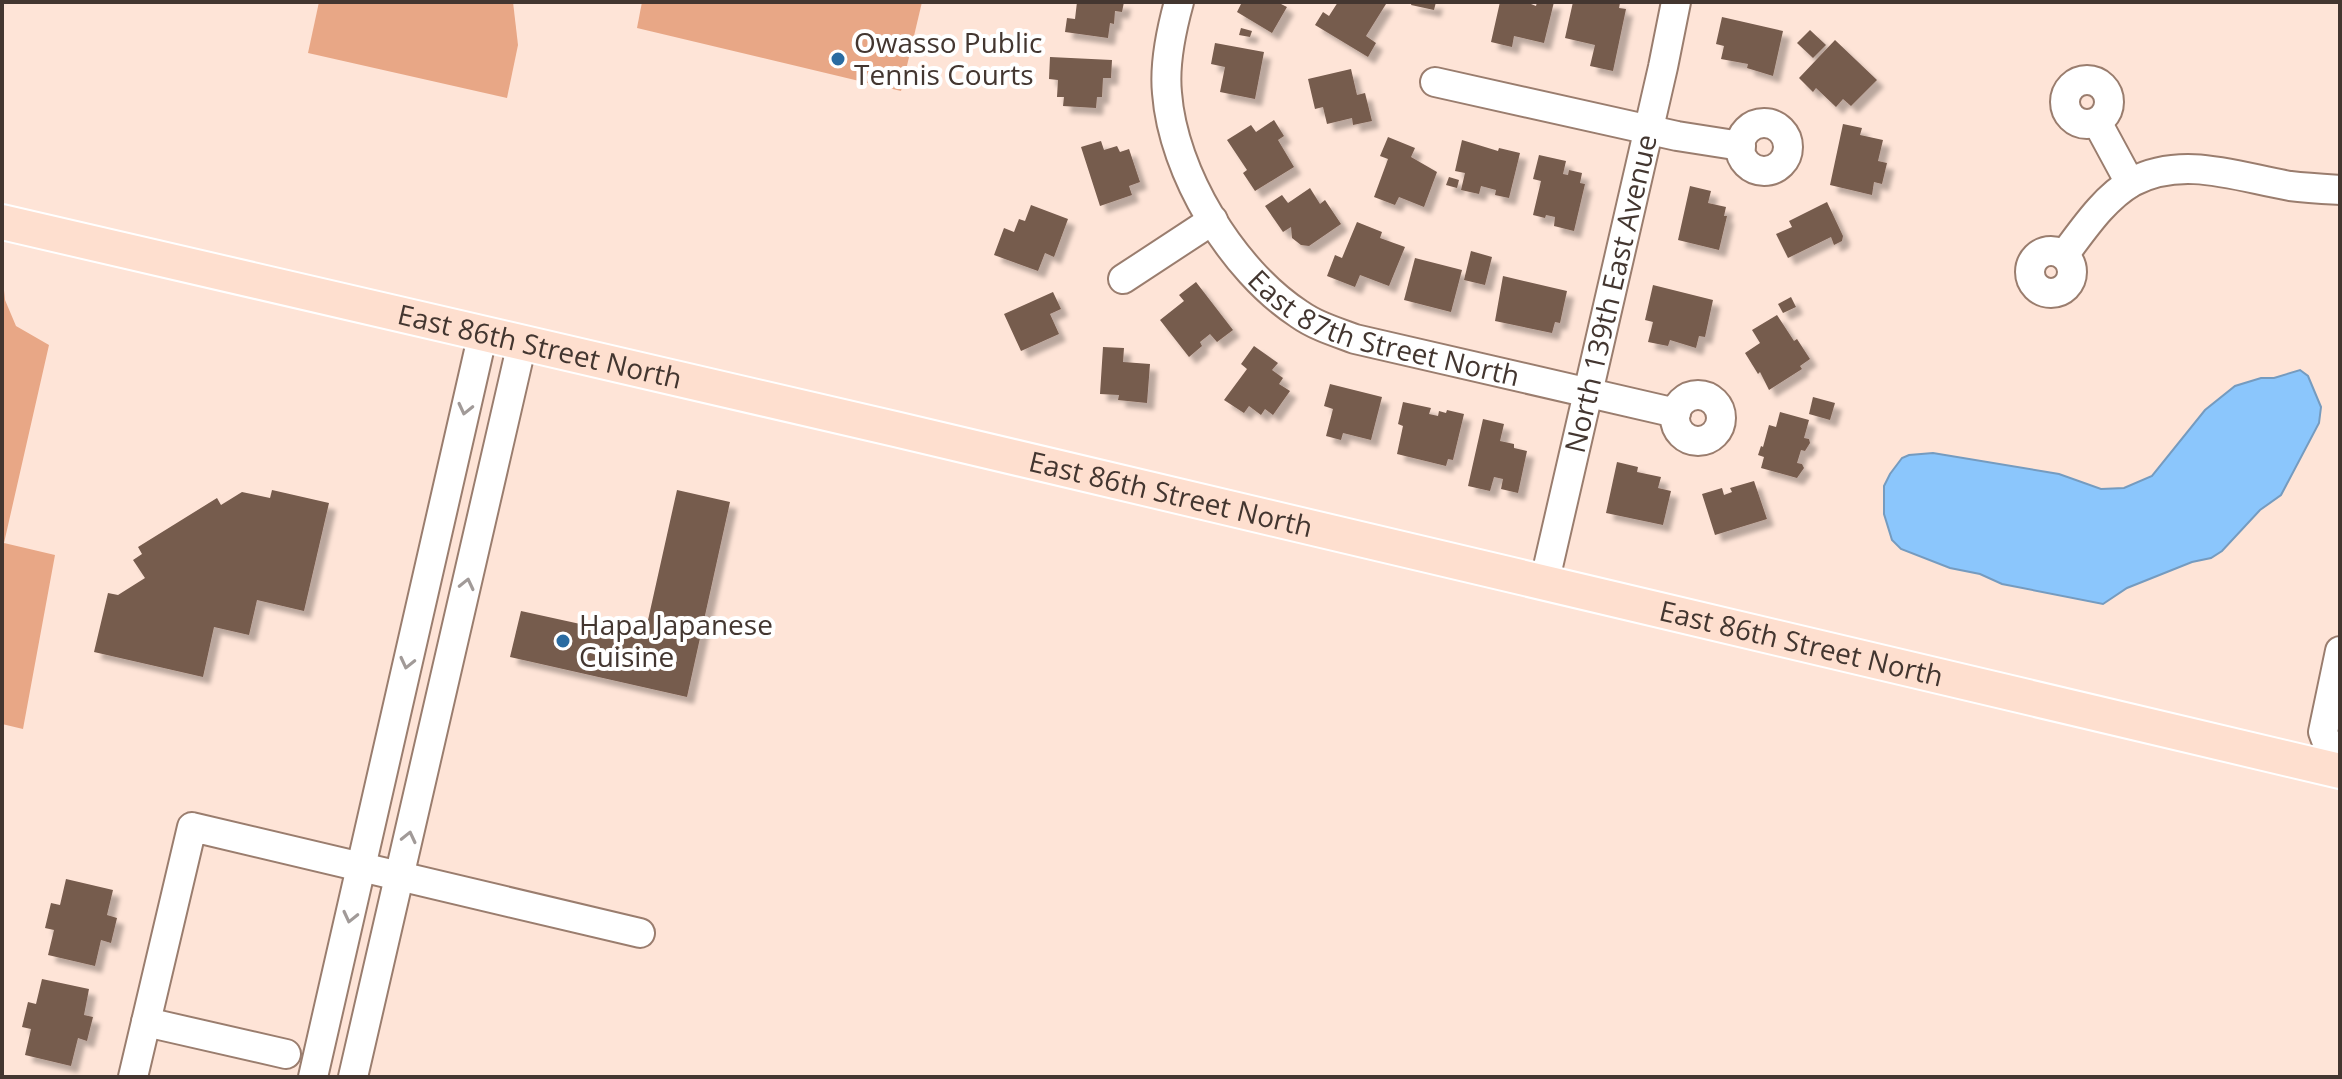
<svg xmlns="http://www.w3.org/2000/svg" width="2342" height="1079" font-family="'Open Sans',sans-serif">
  <defs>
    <filter id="shadow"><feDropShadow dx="7" dy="7" stdDeviation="2" flood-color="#0004"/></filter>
  </defs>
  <rect width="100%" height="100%" fill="#fee4d7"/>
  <g fill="#e8a786">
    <path d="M319,2H513L518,45L507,98L308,53Z"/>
    <path d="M642,2H922L901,91L637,28Z"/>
    <path d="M2,270L5,300L16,326L49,345L4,543L55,555L23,729L2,724Z"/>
  </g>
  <path fill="#8bc6fc" stroke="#759bbf" stroke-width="2" d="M2300,370L2308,376L2321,407L2319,423L2281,495L2260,510L2222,551L2211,558L2192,562L2127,588L2103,604L2002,584L1980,574L1950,568L1901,549L1892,540L1884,514V486L1890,474L1902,458L1909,455L1933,453L2059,474L2101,489L2124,488L2152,476L2205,410L2235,386L2261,378H2274Z"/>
  <g fill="#765b4d" filter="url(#shadow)">
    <path d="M1077,2H1124L1122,12L1115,11L1114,24L1110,23L1108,38L1065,32L1067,18L1075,19Z"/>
    <path d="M1242,2H1282L1281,4L1287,7L1272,33L1237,12Z"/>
    <path d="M1338,2H1382L1386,4L1366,36L1376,43L1368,57L1315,25L1323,12L1329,16Z"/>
    <path d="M1412,2H1436L1434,10L1411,5Z"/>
    <path d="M1500,2H1526L1536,6L1537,2H1554L1544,43L1514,36L1512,47L1491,42Z"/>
    <path d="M1573,2H1616L1620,3L1619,8L1626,9L1613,71L1590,66L1595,45L1565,38Z"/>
    <path d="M1722,17L1783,31L1773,76L1747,68L1748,64L1721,59L1724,46L1716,44Z"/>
    <path d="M1241,28L1252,31L1250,37L1239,35Z"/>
    <path d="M1810,30L1826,45L1813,58L1797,43Z"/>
    <path d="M1835,40L1877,80L1851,106L1843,99L1836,107L1816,88L1813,92L1799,78Z"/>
    <path d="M1215,43L1264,52L1255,99L1220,92L1225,67L1211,64Z"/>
    <path d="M1050,57L1112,60L1111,78H1103L1102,97H1097L1096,108L1063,106L1064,97H1057L1058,80L1049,79Z"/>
    <path d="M1351,69L1357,95L1365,93L1372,121L1353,125L1352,118L1327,124L1323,107L1315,109L1308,79Z"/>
    <path d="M1274,120L1284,136L1278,140L1294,167L1255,191L1243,173L1247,170L1227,140L1251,125L1256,132Z"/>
    <path d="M1843,124L1862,128L1860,135L1883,140L1878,161L1887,163L1882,184L1874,182L1872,195L1830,185Z"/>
    <path d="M1388,137L1415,148L1411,157L1437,172L1424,207L1399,197L1395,205L1374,197L1388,159L1380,156Z"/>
    <path d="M1462,140L1498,151L1499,148L1520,153L1509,198L1495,195L1496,190L1481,186L1479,194L1461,190L1465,173L1455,171Z"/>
    <path d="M1101,141L1104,150L1117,146L1120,152L1129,149L1140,182L1129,186L1132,195L1100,206L1081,147Z"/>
    <path d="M1539,155L1566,161L1563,174L1568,175L1569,170L1582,173L1580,183L1585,184L1574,231L1554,226L1555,217L1546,215L1545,218L1533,215L1541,181L1533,179Z"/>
    <path d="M1449,177L1459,180L1457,188L1446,185Z"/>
    <path d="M1690,186L1711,191L1708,203L1726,207L1724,216H1727L1719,250L1678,240Z"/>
    <path d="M1310,188L1320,204L1325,200L1341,224L1309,246L1301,245L1292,238L1291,227L1283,232L1265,206L1282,195L1288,203Z"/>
    <path d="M1827,202L1843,236L1842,241L1834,245L1831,237L1788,258L1776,234L1792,227L1789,221Z"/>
    <path d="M1031,205L1068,219L1054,257L1045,253L1038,271L994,255L1004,228L1014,232L1019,219L1025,221Z"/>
    <path d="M1357,222L1382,232L1380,238L1405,247L1389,286L1360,275L1355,287L1327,276L1335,255L1342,258Z"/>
    <path d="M1471,251L1492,257L1485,285L1464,280Z"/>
    <path d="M1415,258L1462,270L1451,312L1404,300Z"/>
    <path d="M1503,276L1567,291L1560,323L1555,322L1552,333L1495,321Z"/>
    <path d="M1196,282L1233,330L1217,342L1210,334L1200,342L1202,346L1189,357L1160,320L1184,301L1179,295Z"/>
    <path d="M1653,285L1713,300L1705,337L1699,336L1696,348L1670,340L1668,346L1648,342L1653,322L1645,320Z"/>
    <path d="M1053,292L1061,309L1050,314L1059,334L1021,351L1004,314Z"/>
    <path d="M1791,297L1796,307L1783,313L1778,304Z"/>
    <path d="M1777,315L1794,341L1797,339L1810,359L1800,366L1802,369L1769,390L1760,372L1758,374L1745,353L1760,343L1752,330Z"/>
    <path d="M1254,346L1278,363L1272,370L1283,378L1279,384L1290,391L1273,415L1265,409L1261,415L1249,406L1244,413L1224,400L1247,369L1241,364Z"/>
    <path d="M1103,347L1124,348L1123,362L1150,364L1147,403L1118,400L1119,395L1100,394Z"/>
    <path d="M1330,384L1382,397L1371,440L1343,433L1341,440L1326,436L1333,409L1324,406Z"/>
    <path d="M1813,397L1835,403L1830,420L1809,414Z"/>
    <path d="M1403,402L1431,408L1429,414L1438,416L1439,411L1446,413L1447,410L1464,414L1453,460L1448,459L1446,466L1397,454L1403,426L1398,424Z"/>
    <path d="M1780,412L1809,420L1804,438L1809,439L1810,443L1805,451L1801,450L1797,463L1802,464L1804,468L1797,478L1761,468L1764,457L1758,455L1761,446L1763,447L1769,425L1776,427Z"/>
    <path d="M1483,419L1504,424L1500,441L1514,444V448L1527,451L1518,493L1501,489L1503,479L1494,477L1490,491L1468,486Z"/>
    <path d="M1617,462L1638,467L1637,472L1661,477L1658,488L1671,491L1663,525L1606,513Z"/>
    <path d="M1754,481L1767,519L1715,535L1702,494L1722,488L1724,495L1732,492L1730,488Z"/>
    <path d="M272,490L329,503L304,611L257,600L249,635L214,627L203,677L94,652L108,593L118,595L145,578L133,560L142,554L138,547L217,498L221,505L242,492L270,498Z"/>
    <path d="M677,490L730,502L687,697L510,657L521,611L644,638Z"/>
    <path d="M66,879L113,890L107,915L117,918L111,943L101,940L95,966L48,955L54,930L45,928L51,903L60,905Z"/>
    <path d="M42,979L89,989L84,1015L93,1017L87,1041L78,1038L71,1066L25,1055L31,1029L22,1027L28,1002L36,1004Z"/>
  </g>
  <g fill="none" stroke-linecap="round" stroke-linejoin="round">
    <g stroke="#9a7d6e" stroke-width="32">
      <g id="minor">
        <path id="s1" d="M1179,2C1171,31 1164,63 1167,93C1173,173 1232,270 1299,314C1316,326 1336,332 1355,339L1676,413"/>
        <circle cx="2087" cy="102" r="22"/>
        <path d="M1435,82L1677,136L1741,146"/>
        <path d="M2097,122L2130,183"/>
        <circle cx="1764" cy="147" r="24"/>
        <circle cx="2051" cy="272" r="21"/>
        <path d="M2064,255C2083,230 2104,198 2132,182C2183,155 2238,177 2290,186C2307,188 2324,189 2340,190"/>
        <path d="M1123,279L1213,220"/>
        <circle cx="1698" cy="418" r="23"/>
        <path id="s2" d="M1544,584L1663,67L1676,2"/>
        <path d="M2340,651L2323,732L2337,770L2340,768"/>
        <path d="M146,1022L286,1054"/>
        <path d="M133,1077L192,827L640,933"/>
        <path d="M313,1077L483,333"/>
        <path d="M353,1077L522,343"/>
      </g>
    </g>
    <g stroke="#fff" stroke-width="38">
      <g id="major">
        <path id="s3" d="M2,222L895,429L2340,771"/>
      </g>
    </g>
    <use href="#minor" stroke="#fff" stroke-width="28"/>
    <use href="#major" stroke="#fedfcf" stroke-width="34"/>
  </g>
  <defs><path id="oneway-chevron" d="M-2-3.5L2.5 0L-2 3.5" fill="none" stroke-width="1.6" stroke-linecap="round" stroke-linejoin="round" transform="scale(2)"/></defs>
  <g stroke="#a19a98">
    <use href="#oneway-chevron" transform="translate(465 409) rotate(103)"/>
    <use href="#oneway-chevron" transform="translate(467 584) rotate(-77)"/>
    <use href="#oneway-chevron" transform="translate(407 663) rotate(103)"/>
    <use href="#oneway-chevron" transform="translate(409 837) rotate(-77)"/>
    <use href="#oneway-chevron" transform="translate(350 917) rotate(103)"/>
  </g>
  <g fill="#2a6ba1" stroke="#fff" stroke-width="3">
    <circle cx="838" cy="59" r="8"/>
    <circle cx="563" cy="641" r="8"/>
  </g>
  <g text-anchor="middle" stroke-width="8" stroke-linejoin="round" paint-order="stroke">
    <g font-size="28" fill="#433630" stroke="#fff" text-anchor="start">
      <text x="854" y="53">Owasso Public<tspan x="854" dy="32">Tennis Courts</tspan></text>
      <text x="579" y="635">Hapa Japanese<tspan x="579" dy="32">Cuisine</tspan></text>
    </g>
    <g font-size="28" fill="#433630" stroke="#fff">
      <text dy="10" stroke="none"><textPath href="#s2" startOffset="298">North 139th East Avenue</textPath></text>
      <text dy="10" stroke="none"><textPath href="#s1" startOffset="442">East 87th Street North</textPath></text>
      <text dy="10" stroke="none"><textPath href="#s3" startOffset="552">East 86th Street North</textPath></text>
      <text dy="10" stroke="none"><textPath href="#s3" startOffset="1200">East 86th Street North</textPath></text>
      <text dy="10" stroke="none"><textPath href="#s3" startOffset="1848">East 86th Street North</textPath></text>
    </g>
  </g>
  <rect width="2342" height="1079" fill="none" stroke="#433630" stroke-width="8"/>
</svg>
